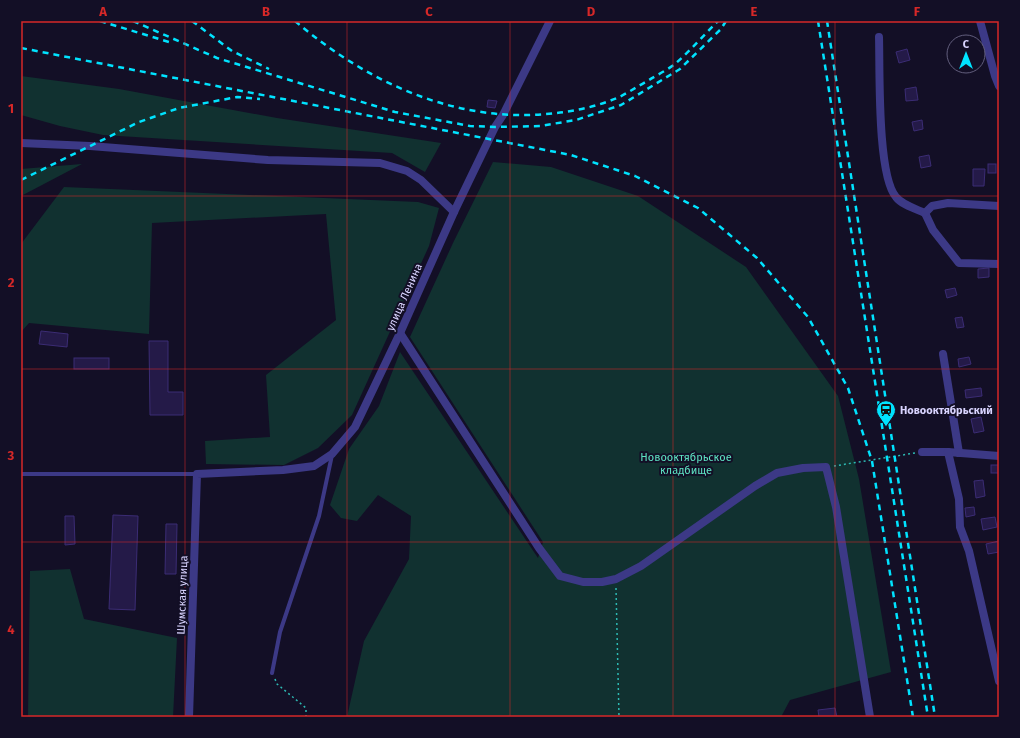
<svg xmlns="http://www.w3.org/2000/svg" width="1020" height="738" font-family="'Fira Sans',sans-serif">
  <rect width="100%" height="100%" fill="#130f26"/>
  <g fill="#113130">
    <path d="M21,76L119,89L277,118L441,143L425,172L392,153L103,135L60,126L21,115Z"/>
    <path d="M493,162L551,167L638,196L746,267L838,396L859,479L891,672L790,700L781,717H347L364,641L409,559L411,516L378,495L357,521L341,518L330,505L349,449L379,406L400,352L538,558L543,542L410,337L453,243Z"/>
    <path d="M82,164L21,196V169Z"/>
    <path d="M64,187L418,202L439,208L429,246L352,415L318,448L284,465L206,464L205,441L270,437L266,375L336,320L326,214L152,223L149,334L29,323L21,332V244Z"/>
    <path d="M70,569L84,619L177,638L173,717H28L30,571Z"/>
  </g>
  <g fill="#241a48" stroke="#3b2c74">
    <path d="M907,49L910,60L899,63L896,52Z"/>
    <path d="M916,87L918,100L906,101L905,89Z"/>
    <path d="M488,100L497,101L495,108L487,107Z"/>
    <path d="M922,120L923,129L914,131L912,122Z"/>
    <path d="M929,155L931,166L921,168L919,157Z"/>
    <rect x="988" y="164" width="8" height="9"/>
    <path d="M973,169H985L984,186H973Z"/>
    <path d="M989,268V277L978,278V269Z"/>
    <path d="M955,288L957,295L947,298L945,290Z"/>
    <path d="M962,317L964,327L957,328L955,318Z"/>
    <path d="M41,331L68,334L67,347L39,344Z"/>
    <path d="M149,341H168V392H183V415H150Z"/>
    <path d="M969,357L971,364L959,367L958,359Z"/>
    <rect x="74" y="358" width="35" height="11"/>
    <path d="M981,388L982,396L966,398L965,390Z"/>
    <path d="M981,417L984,431L974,433L971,419Z"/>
    <rect x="991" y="465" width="8" height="8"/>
    <path d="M983,480L985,496L976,498L974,481Z"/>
    <path d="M974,507L975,515L966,517L965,508Z"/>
    <path d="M113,515L138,516L135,610L109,609Z"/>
    <path d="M65,516H74L75,544L65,545Z"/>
    <path d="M995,517L997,527L983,530L981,519Z"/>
    <path d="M166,524H177L176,574H165Z"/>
    <path d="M999,541V552L988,554L986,544Z"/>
    <path d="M835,708L837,717H819L818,710Z"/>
  </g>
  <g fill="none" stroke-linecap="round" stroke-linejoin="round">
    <g stroke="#2dbab3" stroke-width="1.5" stroke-dasharray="2 3" stroke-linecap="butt">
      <path d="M834,466L915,453"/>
      <path d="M616,588L619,717"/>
      <path d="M275,679L277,684L306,708V717"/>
    </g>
    <g stroke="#3c3986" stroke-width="4">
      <path d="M21,474H197"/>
      <path d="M272,673L280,632L319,516L332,455"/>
    </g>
    <g stroke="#3c3986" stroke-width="8">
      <path d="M980,21L995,76L999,86"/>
      <path d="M879,37C880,70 877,175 896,197C902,205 916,209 925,213"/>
      <path d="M21,143L90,146L268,160L380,163L407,171L421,180L454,212"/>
      <path d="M925,213L933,230L959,263L999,264"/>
      <path d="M925,213L932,206L948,203L999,206"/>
      <path d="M400,333L539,548L560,576L583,582H602L616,579L641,566L755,486L777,473L803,468L826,467L836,507L870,717"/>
      <path d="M943,354L959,453"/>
      <path d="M922,452H948L999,456"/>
      <path d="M948,452L959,499L960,527L969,551L999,681"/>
      <path d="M189,717L197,474L283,470L314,466L332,454L355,427L400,333L454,212L495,127L503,115L550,21"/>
    </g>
    <g stroke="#00e3ff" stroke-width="2.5" stroke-dasharray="6 5" stroke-linecap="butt">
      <path d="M100,21L169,42"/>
      <path d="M133,21L217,58L395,112L470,126L495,127L540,126L576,120L621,105L680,69L721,29L726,21"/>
      <path d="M192,21L232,51L269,69"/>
      <path d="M295,21C368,83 458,125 556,113C576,111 598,106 617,98C628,93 638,86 649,80C657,75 667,70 675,64C690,51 704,35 718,21"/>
      <path d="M818,21L928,717"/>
      <path d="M827,21L935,717"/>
      <path d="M21,48L571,155L635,176L698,208L757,258L808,317L848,388L872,461L913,717"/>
      <path d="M21,180L139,122L179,108L237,97L260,99"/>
    </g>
  </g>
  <path fill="none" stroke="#d62828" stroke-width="1" stroke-opacity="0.55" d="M185,21V717M347,21V717M510,21V717M673,21V717M835,21V717M21,196H999M21,369H999M21,542H999"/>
  <defs>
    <g id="station-pin" transform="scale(1)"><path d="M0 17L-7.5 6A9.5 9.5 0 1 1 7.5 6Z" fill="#00e3ff" stroke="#130f26"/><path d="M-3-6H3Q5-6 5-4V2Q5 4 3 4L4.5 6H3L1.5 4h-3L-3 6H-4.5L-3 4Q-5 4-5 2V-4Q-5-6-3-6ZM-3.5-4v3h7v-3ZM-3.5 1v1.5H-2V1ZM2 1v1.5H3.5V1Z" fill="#111"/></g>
  </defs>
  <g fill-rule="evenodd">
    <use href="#station-pin" x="886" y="410"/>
  </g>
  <g text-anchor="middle" stroke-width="4" stroke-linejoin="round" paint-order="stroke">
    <g font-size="11" fill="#d9d4ff" stroke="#130f26">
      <text transform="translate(404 297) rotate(-66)" y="4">улица Ленина</text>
      <text transform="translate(182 595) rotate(-88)" y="4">Шумская улица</text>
    </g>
    <g font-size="11" font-weight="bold" fill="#d9d4ff" stroke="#130f26" text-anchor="start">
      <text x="900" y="414">Новооктябрьский</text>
    </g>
    <g font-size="11" fill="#5de2c2" stroke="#130f26">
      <text x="686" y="461">Новооктябрьское<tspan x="686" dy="13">кладбище</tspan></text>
    </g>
  </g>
  <rect width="1020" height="738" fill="none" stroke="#130f26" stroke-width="44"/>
  <g transform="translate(966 54)"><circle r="19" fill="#130f26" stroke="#625e7d"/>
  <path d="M0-3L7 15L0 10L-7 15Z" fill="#00e3ff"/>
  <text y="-6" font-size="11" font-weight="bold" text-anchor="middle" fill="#d9d4ff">С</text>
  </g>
  <rect x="22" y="22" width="976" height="694" fill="none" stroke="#d62828" stroke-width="1.5"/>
  <g font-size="13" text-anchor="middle" font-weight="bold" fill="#d62828">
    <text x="103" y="16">A</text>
    <text x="266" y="16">B</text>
    <text x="429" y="16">C</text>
    <text x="591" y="16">D</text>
    <text x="754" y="16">E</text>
    <text x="917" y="16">F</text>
    <text x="11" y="113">1</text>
    <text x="11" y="287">2</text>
    <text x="11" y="460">3</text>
    <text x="11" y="634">4</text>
  </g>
</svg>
